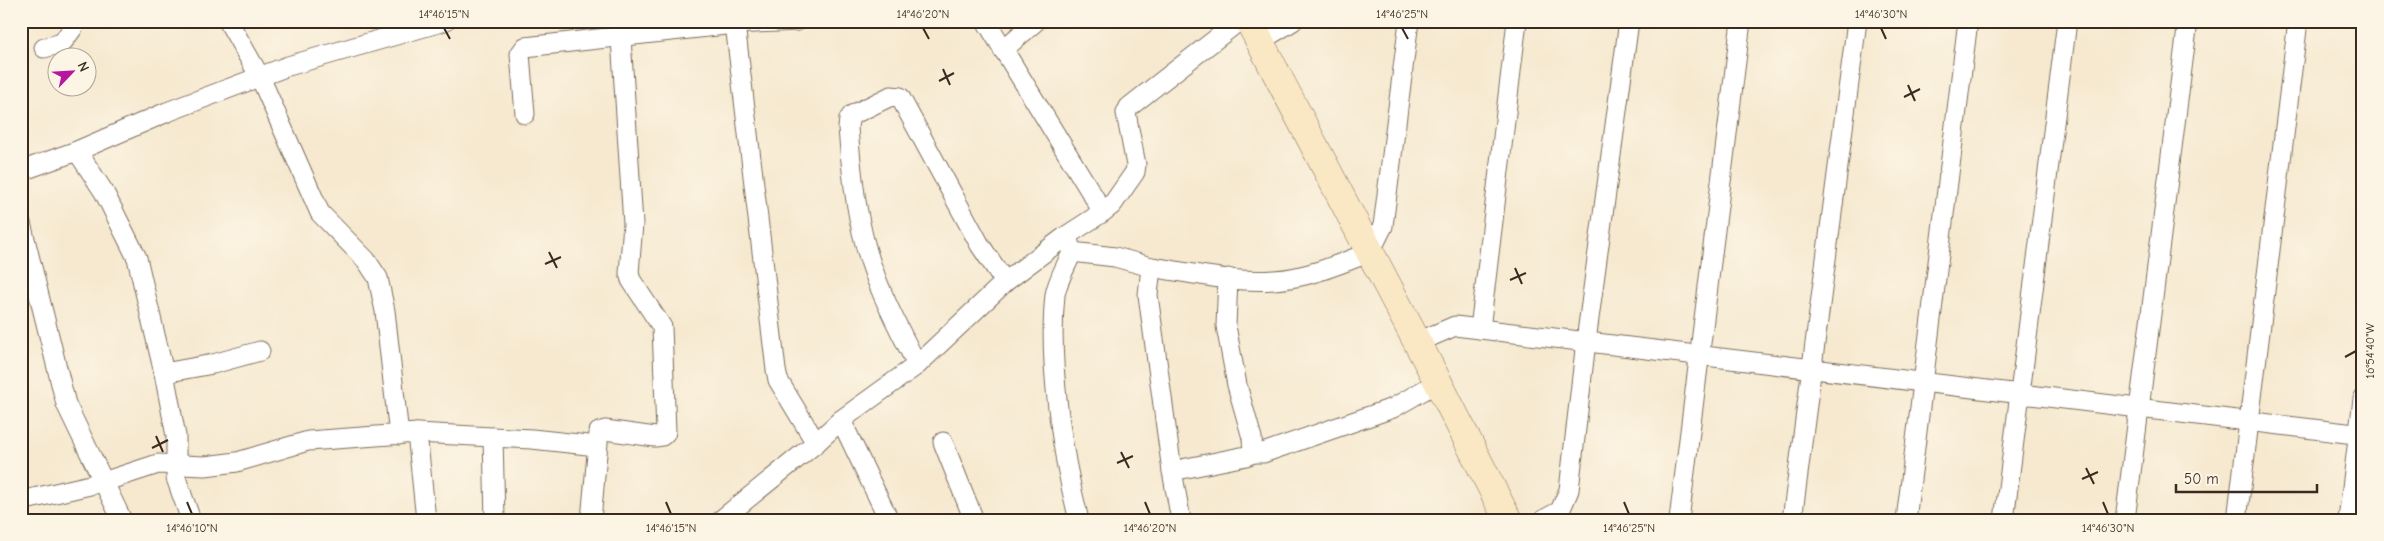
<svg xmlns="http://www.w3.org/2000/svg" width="2384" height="541" font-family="'Comic Neue',sans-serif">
  <rect width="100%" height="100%" fill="#fcf5e5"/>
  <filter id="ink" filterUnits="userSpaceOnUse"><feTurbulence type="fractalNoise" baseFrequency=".02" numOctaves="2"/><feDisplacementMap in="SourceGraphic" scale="10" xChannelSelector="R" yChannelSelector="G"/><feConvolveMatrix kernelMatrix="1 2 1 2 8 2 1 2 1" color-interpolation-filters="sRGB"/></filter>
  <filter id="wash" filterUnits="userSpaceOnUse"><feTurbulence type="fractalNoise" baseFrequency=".0096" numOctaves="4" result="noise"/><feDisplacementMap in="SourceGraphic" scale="20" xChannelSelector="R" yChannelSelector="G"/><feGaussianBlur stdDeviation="1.12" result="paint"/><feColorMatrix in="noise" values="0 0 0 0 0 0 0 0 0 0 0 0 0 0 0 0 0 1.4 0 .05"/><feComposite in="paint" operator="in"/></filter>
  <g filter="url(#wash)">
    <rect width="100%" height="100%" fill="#f6e9d0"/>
  </g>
  <g filter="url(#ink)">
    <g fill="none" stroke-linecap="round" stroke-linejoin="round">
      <g stroke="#7c6d5c" stroke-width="21">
        <g id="street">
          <path d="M228,21L260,77L320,213L366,260L378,278L385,311L399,435"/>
          <path d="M986,21L1103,212"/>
          <path d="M735,24L776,370L778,380L816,443"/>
          <path d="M1260,41L1293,21"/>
          <path d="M44,48L62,43L73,28L71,21"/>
          <path d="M1003,50L1036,21"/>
          <path d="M525,114L520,54L525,47L735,24L798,21"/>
          <path d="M77,151L104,192L137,258L164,373L176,436V478L191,520"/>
          <path d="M21,171L77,151L167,112L288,66L445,21"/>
          <path d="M21,223L66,404L122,520"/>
          <path d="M1068,240L1072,252C1067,265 1057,281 1055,295C1048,362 1062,455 1079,520"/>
          <path d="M1072,252L1115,257L1151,267L1148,295L1172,471L1181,520"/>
          <path d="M1151,267C1191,273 1233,283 1274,280C1307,278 1340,264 1370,252L1383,226L1409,21"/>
          <path d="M1480,329L1517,21"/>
          <path d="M1418,342L1455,326L2363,435"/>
          <path d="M917,365C903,336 886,306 875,275C857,228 852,178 848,128L849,119L852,115L891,96L900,97L980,245L1005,282"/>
          <path d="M164,373L213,364L260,351"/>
          <path d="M841,420L889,520"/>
          <path d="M417,433L426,520"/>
          <path d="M493,437L495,520"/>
          <path d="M943,442L974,520"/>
          <path d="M1253,453H1263L1393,408L1438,382"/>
          <path d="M1172,471L1246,456L1253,453L1252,438L1237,385L1226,326L1228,278"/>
          <path d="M21,501L103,482L158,464L205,466L237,462L308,441L417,433L532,439L597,446"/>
          <path d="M591,520L599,432L605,430L655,437L662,436L666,432L662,327L631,280L629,273L633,224L621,38L617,21"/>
          <path d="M721,520L816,443L841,420L917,365L1005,282L1066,236L1103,212L1112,205L1135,172L1136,165L1126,113L1129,107L1239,21"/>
          <path d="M1543,520L1560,511L1569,490L1586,341L1629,21"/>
          <path d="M1679,520L1741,21"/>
          <path d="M1792,520L1857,21"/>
          <path d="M1906,520L1968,21"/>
          <path d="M2004,520L2067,21"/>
          <path d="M2125,520L2188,21"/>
          <path d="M2237,520L2298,21"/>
          <path d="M2348,520L2363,399"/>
        </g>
      </g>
      <g stroke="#7c6d5c" stroke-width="29">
        <path id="secondary" d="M1249,21L1438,382L1508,520"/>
      </g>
      <use href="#street" stroke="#fff" stroke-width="19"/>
      <use href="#secondary" stroke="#fae7c3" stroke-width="28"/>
    </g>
  </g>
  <path fill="none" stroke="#3b2a1e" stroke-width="2" d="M444,28L450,39M923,28L929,39M1402,28L1408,39M1881,28L1886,39M943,69L950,85M939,81L954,73M1908,85L1915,101M1904,97L1920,89M549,252L557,268M545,264L561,257M1515,268L1522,284M1510,280L1526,273M2345,357L2356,351M156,436L163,452M152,448L168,440M1121,452L1129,468M1117,463L1133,456M2086,468L2094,484M2082,479L2098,472M187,502L192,514M666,502L671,514M1145,502L1150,514M1624,502L1629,514M2103,502L2108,514"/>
  <rect width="2384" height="541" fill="none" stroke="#fcf5e5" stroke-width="55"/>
  <g transform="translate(72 72) rotate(65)"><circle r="24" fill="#fcf5e5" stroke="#afa495"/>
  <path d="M0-4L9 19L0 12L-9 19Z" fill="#b5179e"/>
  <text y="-8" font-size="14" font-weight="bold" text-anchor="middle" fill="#3b2a1e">N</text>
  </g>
  <path d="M2176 484v8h141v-8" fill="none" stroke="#3b2a1e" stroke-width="2.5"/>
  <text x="2184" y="484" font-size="15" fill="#3b2a1e" stroke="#fcf5e5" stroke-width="4" paint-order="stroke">50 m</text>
  <rect x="28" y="28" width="2328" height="486" fill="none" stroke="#3b2a1e" stroke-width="2"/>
  <g font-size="12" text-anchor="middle" fill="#3b2a1e">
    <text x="444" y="18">14°46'15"N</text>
    <text x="923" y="18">14°46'20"N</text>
    <text x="1402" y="18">14°46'25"N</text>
    <text x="1881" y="18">14°46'30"N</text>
    <text transform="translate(2370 351) rotate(-90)" y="4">16°54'40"W</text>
    <text x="192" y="532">14°46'10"N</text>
    <text x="671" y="532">14°46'15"N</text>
    <text x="1150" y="532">14°46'20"N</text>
    <text x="1629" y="532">14°46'25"N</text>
    <text x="2108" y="532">14°46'30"N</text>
  </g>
</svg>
